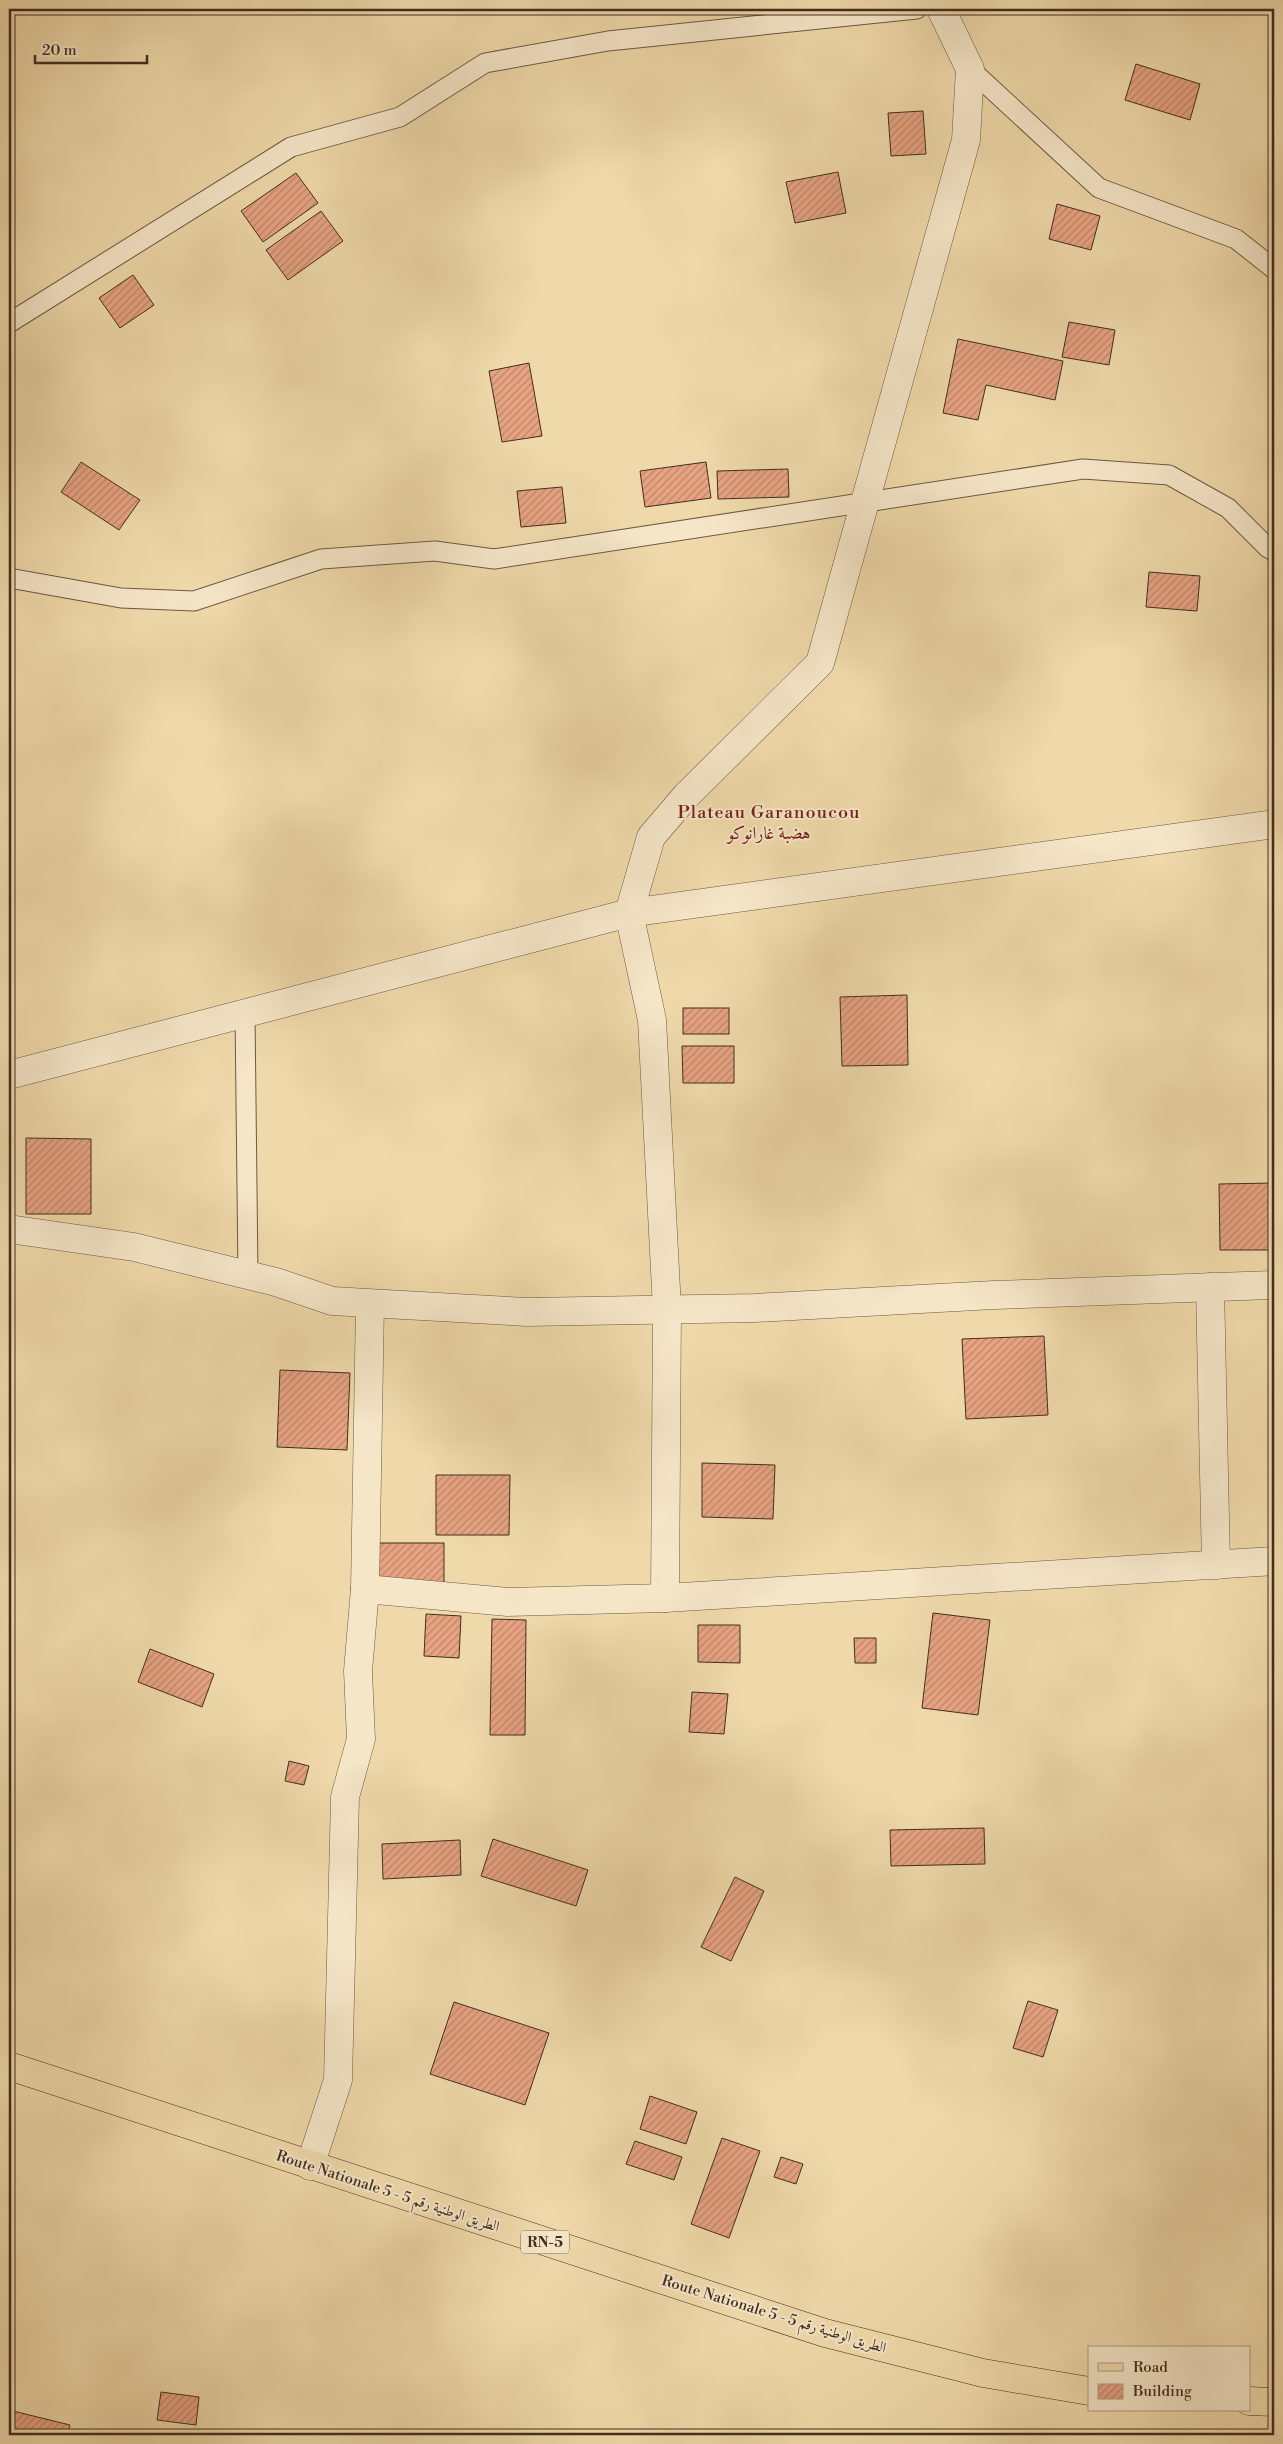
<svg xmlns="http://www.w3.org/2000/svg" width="1283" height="2444" font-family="'Libre Bodoni',Amiri,serif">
  <defs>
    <pattern id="building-hatch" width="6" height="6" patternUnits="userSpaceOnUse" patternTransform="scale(1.25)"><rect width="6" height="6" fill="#e7a382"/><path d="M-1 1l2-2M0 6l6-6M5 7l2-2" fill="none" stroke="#bd856a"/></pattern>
  </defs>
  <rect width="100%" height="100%" fill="#efd9aa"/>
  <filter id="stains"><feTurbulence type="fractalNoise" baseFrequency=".004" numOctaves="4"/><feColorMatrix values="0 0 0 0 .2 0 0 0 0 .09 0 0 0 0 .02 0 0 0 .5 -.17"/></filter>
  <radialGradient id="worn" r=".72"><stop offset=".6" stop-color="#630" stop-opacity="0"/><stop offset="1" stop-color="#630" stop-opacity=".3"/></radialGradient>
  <g fill="url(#building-hatch)" stroke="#412e20">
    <path d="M967,9H1043V13L967,10Z"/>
    <path d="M1136,64L1200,84L1190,120L1125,100Z"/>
    <path d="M923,111L926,154L891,156L888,113Z"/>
    <path d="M838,172L846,213L795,223L786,182Z"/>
    <path d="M296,173L318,203L263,242L241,211Z"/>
    <path d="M1057,204L1100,216L1091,250L1049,239Z"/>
    <path d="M321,211L343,241L288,280L266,250Z"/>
    <path d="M133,275L154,305L120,328L99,298Z"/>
    <path d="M1069,322L1115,330L1109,365L1062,357Z"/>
    <path d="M958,339L1063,361L1055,400L986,385L978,420L943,413Z"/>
    <path d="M529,363L542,436L502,442L489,371Z"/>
    <path d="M81,462L140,500L119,530L61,492Z"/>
    <path d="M706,462L711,498L645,507L640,471Z"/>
    <path d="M788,469L789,497L718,499L717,471Z"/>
    <path d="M562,487L566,523L521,527L517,491Z"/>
    <path d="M1149,572L1200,576L1197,611L1146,607Z"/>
    <path d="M907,995L908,1065L842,1066L840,997Z"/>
    <rect x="683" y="1008" width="46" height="26"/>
    <path d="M682,1046H734V1083H683Z"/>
    <path d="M26,1138L91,1139V1214H26Z"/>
    <path d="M1274,1183V1250H1220L1219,1184Z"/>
    <path d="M1044,1336L1048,1415L966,1419L962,1339Z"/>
    <path d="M280,1370L350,1373L347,1450L277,1447Z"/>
    <path d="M702,1463L775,1465L773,1519L702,1517Z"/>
    <path d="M436,1475H510L509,1535H436Z"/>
    <rect x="379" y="1543" width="65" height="40"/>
    <path d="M933,1613L990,1620L978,1715L922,1708Z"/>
    <path d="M426,1614L461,1616L459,1658L424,1656Z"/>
    <path d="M492,1619L526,1620L525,1735H490Z"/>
    <path d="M698,1625H740V1663L698,1662Z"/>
    <path d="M854,1638H876V1663H855Z"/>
    <path d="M150,1649L214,1674L202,1707L138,1682Z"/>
    <path d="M692,1692L728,1694L724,1734L689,1732Z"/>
    <path d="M289,1761L309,1766L304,1785L285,1781Z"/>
    <path d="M984,1828L985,1864L891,1866L890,1830Z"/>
    <path d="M493,1839L588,1870L576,1906L481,1876Z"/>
    <path d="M460,1840L461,1875L383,1879L382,1844Z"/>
    <path d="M735,1877L764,1891L731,1961L701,1947Z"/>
    <path d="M1028,2001L1058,2010L1043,2057L1013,2048Z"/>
    <path d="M454,2002L549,2033L525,2105L430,2074Z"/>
    <path d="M650,2096L697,2112L686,2144L640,2129Z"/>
    <path d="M722,2138L760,2151L729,2238L691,2224Z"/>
    <path d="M635,2141L682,2157L674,2180L626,2164Z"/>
    <path d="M781,2157L803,2164L796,2184L774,2177Z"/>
    <path d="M161,2392L199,2397L196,2425L157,2420Z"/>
    <path d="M9,2410L70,2425L67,2435H9Z"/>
  </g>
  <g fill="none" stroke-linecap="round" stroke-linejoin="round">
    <g stroke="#6c5942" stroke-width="21">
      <g id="lane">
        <path d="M970,69L1099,188L1236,239L1274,269"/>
        <path d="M9,323L291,147L400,117L485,63L608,41L917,9"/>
        <path d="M9,578L121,598L194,601L321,559L435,551L494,559L1083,469L1169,475L1228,508L1268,548L1274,551"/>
        <path d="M245,1013L248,1275"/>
      </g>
    </g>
    <g stroke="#6c5942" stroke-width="29">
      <g id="street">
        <path d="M9,1075L629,913L1274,824"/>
        <path d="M9,1229L134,1247L276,1282L332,1301L527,1312L755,1308L994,1295L1274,1285"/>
        <path d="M1210,1287L1216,1565"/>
        <path d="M365,1589L508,1602L665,1598L1274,1561"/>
        <path d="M665,1598L667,1309L652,1020L629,913L651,837L686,796L820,663L966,140L970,69L941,9"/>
        <path d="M310,2166L338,2080L345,1797L361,1739L358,1671L365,1589L370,1304"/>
      </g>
    </g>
    <g stroke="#412e20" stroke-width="29">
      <g id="primary">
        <path d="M9,2066L825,2333L983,2373L1089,2391"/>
        <path d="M1249,2401L1274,2402"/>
      </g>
    </g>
    <use href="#lane" stroke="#f5e6c8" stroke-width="19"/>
    <use href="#street" stroke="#f5e6c8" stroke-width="28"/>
    <use href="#primary" stroke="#efd9aa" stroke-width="28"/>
  </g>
  <g text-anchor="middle" stroke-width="4" stroke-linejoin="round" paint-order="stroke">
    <rect fill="#f5e6c8" stroke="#776552" stroke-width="1" x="521" y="2230.5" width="48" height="23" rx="4"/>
    <g font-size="14" font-weight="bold" fill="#412e20">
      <text x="545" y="2247">RN-5</text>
    </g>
    <g font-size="15" fill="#412e20" stroke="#f5e6c8">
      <text transform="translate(388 2191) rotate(18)" y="5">Route Nationale 5 - الطريق الوطنية رقم 5</text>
      <text transform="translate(774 2314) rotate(17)" y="5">Route Nationale 5 - الطريق الوطنية رقم 5</text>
    </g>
    <g font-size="18" letter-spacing="1" fill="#7a1f14" stroke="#f5e6c8">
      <text x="769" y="818">Plateau Garanoucou<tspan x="769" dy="21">هضبة غارانوكو</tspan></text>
    </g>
  </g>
  <rect width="1283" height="2444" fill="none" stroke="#efd9aa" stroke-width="30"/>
  <rect x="10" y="10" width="1263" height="2424" fill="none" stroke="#412e20" stroke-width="2.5"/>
  <rect x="15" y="15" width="1253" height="2414" fill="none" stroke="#412e20"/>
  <rect x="1088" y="2346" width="162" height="65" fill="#f5e6c8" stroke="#ad9c85"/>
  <rect x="1098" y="2363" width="25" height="8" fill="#efd9aa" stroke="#ad9c85"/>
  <text x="1133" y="2372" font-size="15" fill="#412e20">Road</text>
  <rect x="1098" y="2384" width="25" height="15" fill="url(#building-hatch)" stroke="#ad9c85"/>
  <text x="1133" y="2396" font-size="15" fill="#412e20">Building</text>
  <path d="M35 55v8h112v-8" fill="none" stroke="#412e20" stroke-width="2.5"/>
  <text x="42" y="55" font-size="15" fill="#412e20" stroke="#f5e6c8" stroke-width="4" paint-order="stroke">20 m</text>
  <rect width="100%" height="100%" filter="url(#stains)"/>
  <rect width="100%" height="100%" fill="url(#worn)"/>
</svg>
